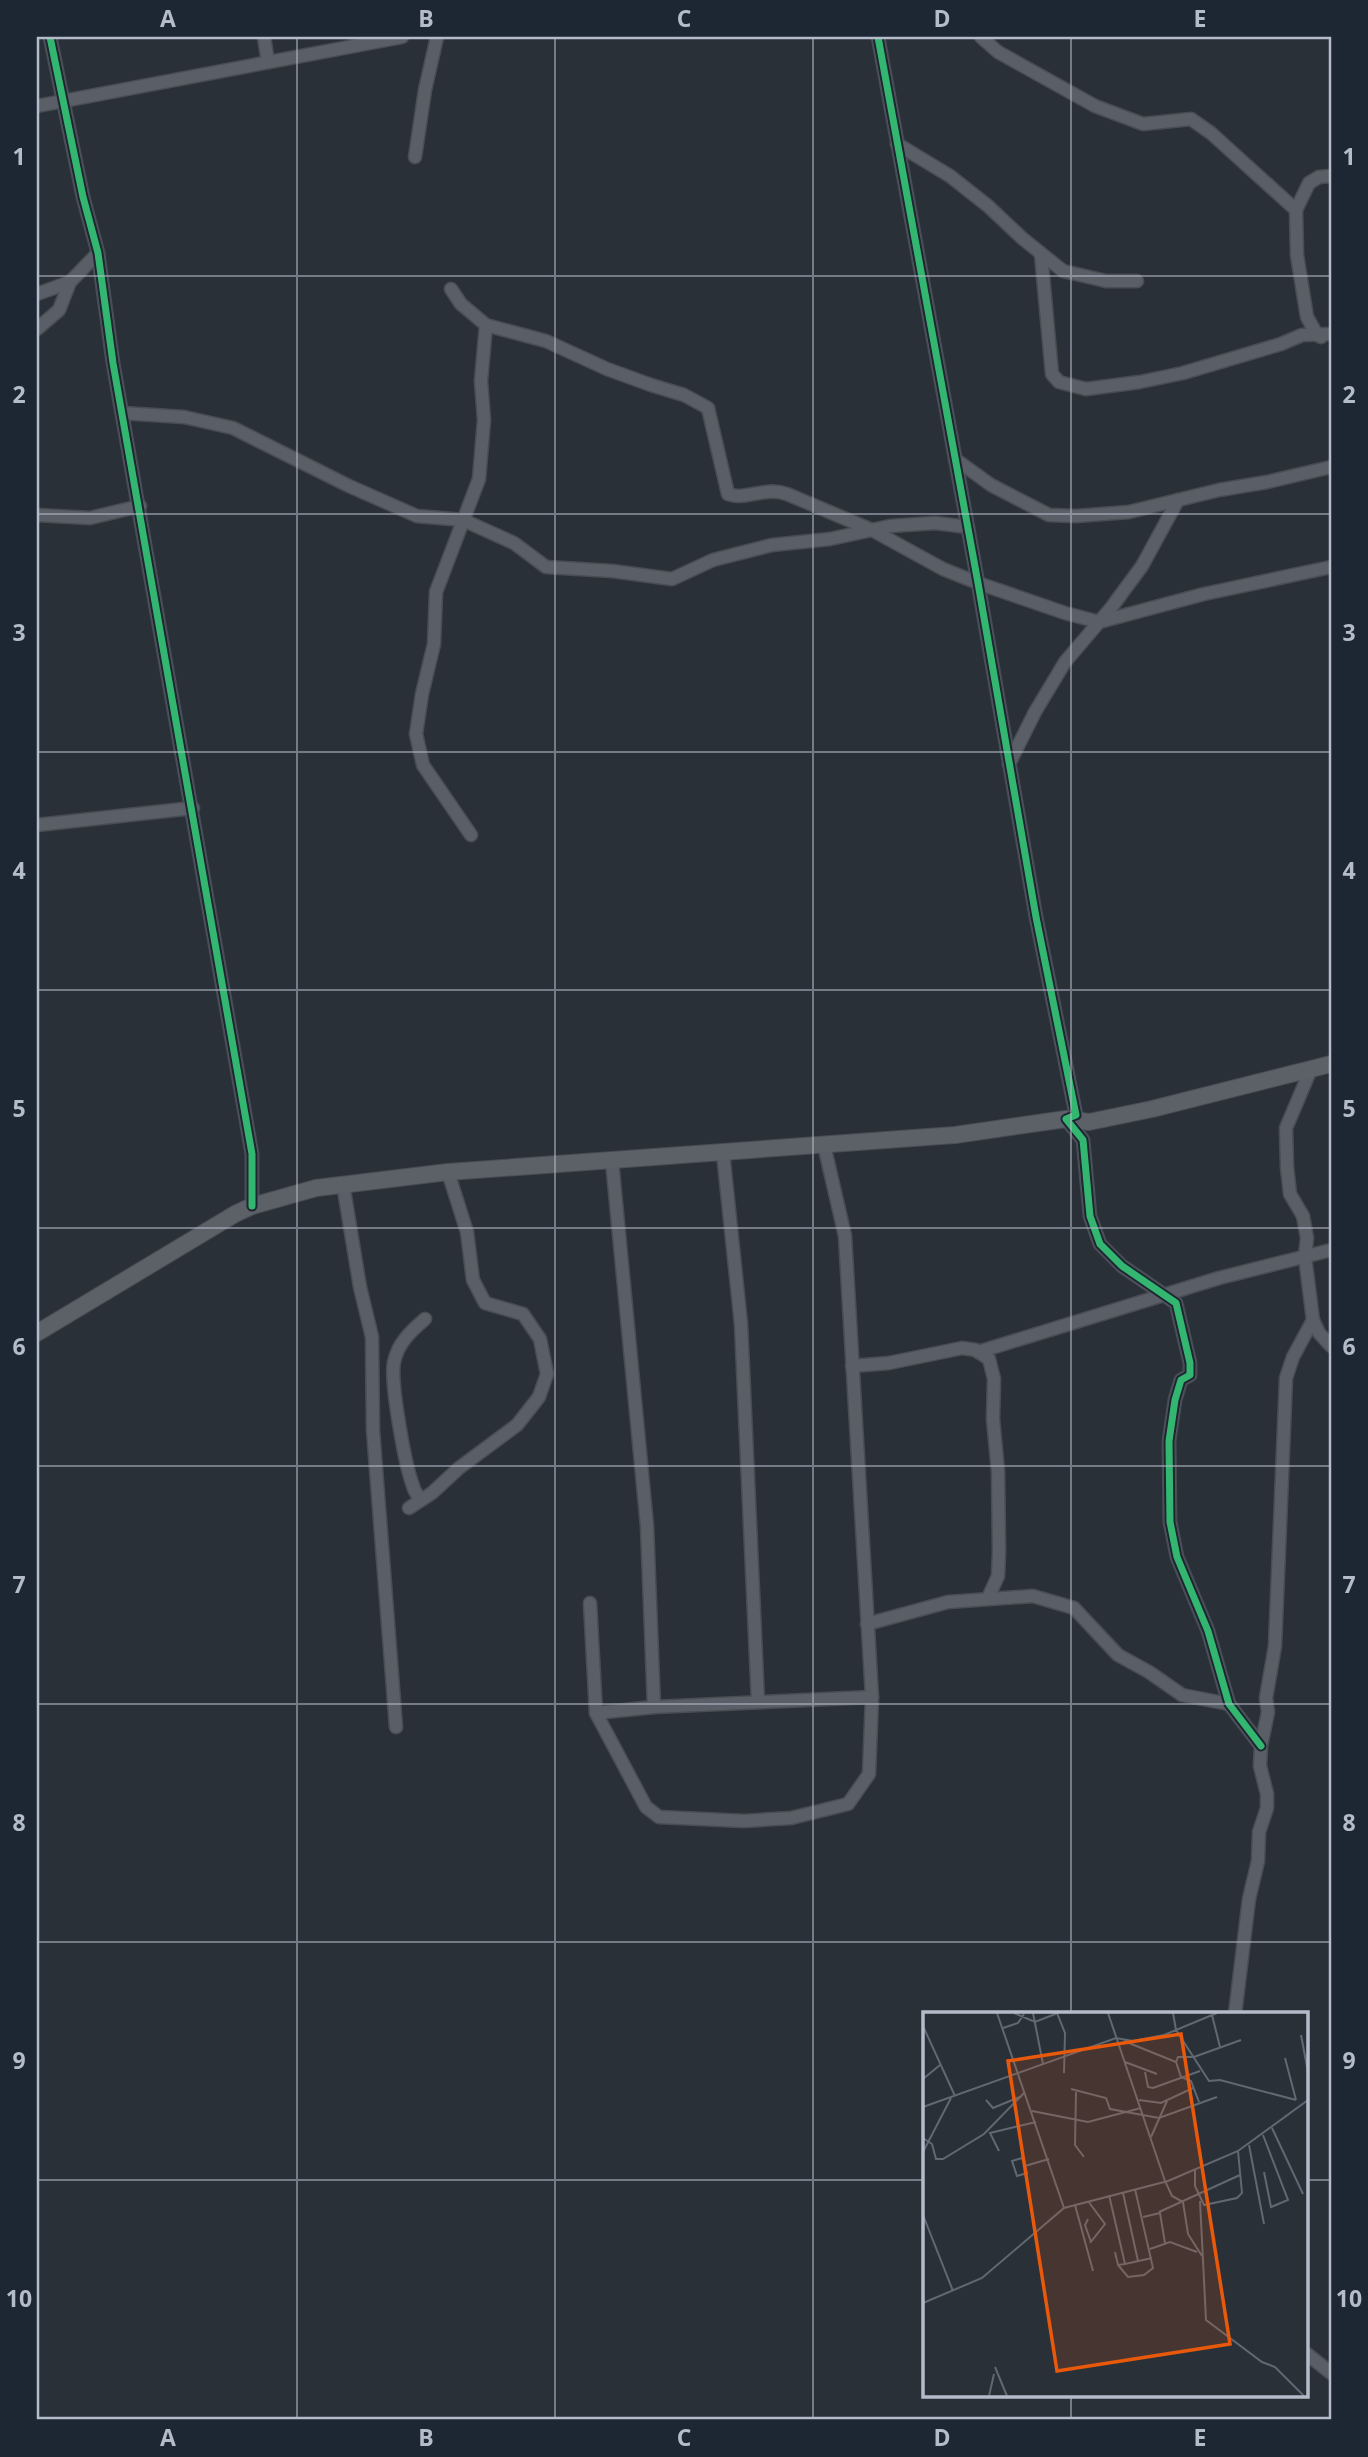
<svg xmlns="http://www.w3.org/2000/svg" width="1368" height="2457" font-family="'Open Sans',sans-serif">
  <rect width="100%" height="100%" fill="#2a3038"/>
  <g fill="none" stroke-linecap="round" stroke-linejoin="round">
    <g stroke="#484c53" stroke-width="15">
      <g id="minor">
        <path d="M50,37L83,197L98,253L113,363L252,1154V1206"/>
        <path d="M264,37L268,62"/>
        <path d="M878,37L978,583L1036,917L1076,1115L1066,1119L1083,1140L1090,1216L1100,1244L1122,1266L1176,1303L1190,1363V1375L1181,1380L1175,1400L1169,1441L1170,1522L1177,1557L1208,1631L1229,1704L1261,1746"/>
        <path d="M981,37L998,52L1095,106L1143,124L1191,119L1211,133L1296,210"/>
        <path d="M37,106L402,37"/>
        <path d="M897,144L950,176L988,206L1022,238L1063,271L1106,281H1137"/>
        <path d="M415,157L425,90L437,37"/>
        <path d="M1041,254L1052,374L1059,382L1086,389L1140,382L1183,373L1281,344L1302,335L1331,334"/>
        <path d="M451,289L461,304L486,325L546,341L607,369L651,385L684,395L708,408L728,494C745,501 764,486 787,494L872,530L943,569L978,583L1065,613L1099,622L1204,594L1331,567"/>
        <path d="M37,294L70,282"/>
        <path d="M37,329L59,310L70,282L98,253"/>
        <path d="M1321,337L1317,335L1307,317L1297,255L1296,210L1309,183L1319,177L1331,176"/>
        <path d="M122,413L184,417L233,428L349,486L417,516L463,520L514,543L546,567L612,571L672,579L713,560L772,545L830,539L890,526L935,523L968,527"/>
        <path d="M955,459L991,485L1049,515L1076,516L1129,512L1219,490L1267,482L1331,467"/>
        <path d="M37,515L90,518L140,506"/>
        <path d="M1009,764L1035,712L1065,662L1111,608L1142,566L1178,500"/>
        <path d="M37,825L193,808"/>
        <path d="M471,835L423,765L416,734L422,694L434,644L436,592L479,479L484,420L481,381L486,325"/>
        <path d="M1311,1069L1286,1128L1287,1167L1290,1194L1303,1216L1307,1238L1305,1257L1313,1320L1319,1333L1331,1346"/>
        <path d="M723,1153L741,1324L758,1702"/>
        <path d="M343,1184L360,1287L372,1337L373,1430L396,1727"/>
        <path d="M978,1352L1219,1278L1331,1250"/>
        <path d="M852,1366L889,1363L962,1348L976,1350L989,1359L994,1379L993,1419L998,1471L999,1551L998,1576L988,1598"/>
        <path d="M421,1500C418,1496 414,1491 413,1486C405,1465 390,1382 394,1362C398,1343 411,1331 425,1319"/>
        <path d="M409,1508L432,1493L459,1468L517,1425L539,1397L547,1374L540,1339L523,1314L485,1303L473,1280L467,1232L448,1172"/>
        <path d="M590,1603L596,1713L646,1807L659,1817L744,1821L791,1818L848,1804L869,1774L872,1697L845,1236L824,1145"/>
        <path d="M867,1624L948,1602L1033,1596L1074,1608L1118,1655L1149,1672L1182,1695L1229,1704"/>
        <path d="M654,1707L872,1697"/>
        <path d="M596,1713L654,1707L647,1526L612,1161"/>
        <path d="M1235,2014L1249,1899L1258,1861L1259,1832L1267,1808V1794L1260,1766L1261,1746L1268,1712L1266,1698L1275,1646L1286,1378L1293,1357L1313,1320"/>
        <path d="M1307,2354L1331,2373"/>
      </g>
    </g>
    <g stroke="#484c55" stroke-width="18">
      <path id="major" d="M37,1333L235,1214L252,1206L316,1188L448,1172L955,1135L1066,1119L1089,1122L1152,1109L1331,1064"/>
    </g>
    <use href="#minor" stroke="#5a5e66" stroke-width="12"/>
    <use href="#major" stroke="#5c6168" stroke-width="16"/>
    <g stroke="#1d2633" stroke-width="11">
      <g id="cycleway">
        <path d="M50,37L83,197L98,253L113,363L252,1154V1206"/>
        <path d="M878,37L978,583L1036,917L1076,1115L1066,1119L1083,1140L1090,1216L1100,1244L1122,1266L1176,1303L1190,1363V1375L1181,1380L1175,1400L1169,1441L1170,1522L1177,1557L1208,1631L1229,1704L1261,1746"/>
      </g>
    </g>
    <use href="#cycleway" stroke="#33b770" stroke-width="7"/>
  </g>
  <path fill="none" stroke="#b4bcc9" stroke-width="2" stroke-opacity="0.55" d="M297,37V2420M555,37V2420M813,37V2420M1071,37V2014M37,276H1331M37,514H1331M37,752H1331M37,990H1331M37,1228H1331M37,1466H1331M37,1704H1331M37,1942H1331M37,2180H925M1307,2180H1331M1071,2396V2420"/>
  <g transform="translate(923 2012)">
    <rect width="385" height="385" fill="#2a3038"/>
    <path fill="none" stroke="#616872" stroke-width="2" d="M74,1L141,196M91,1L112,10L135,1M110,1L120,52M134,1L142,21L141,61M185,1L242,169L249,184L260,190L265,222L279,244M250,1L253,18L286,69L297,68L373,88M289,3L297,35M0,14L32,84M80,16L95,11L101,2M378,23L385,60M201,29L253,50L258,65L268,69L276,90M362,46L373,88M202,50L234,62M253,50L255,45H271L318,28M222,60L225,75L230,76L277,59M0,67L17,53M148,77L183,86L187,97L236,106L294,85M153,80L152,133L161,145M63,88L70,96L99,84M216,88L238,91L270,76M0,95L193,26L210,29L241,23L294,1M109,99L165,110L218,96M349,116L380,182M340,123L365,188L348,195L341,160M228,125L244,89M0,126L9,132L13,147H20L61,122L102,80M326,133L341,212M76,139L67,121L113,110M0,140L28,86M102,154L99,146L89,149L94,164L104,161L102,154L126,147M272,158V174L281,193L314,186L319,181L315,139M200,181L215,249M186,183L202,252L195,253M165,189L182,212L167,231M277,189L283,308L339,350L352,355L381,384M152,193L170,259M236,200L317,163M0,203L30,279M220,205L237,201L242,231M165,207L162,213L168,230M227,237L247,230L274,240M192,240L195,253L205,265L221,263L230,256L212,177M202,252L229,246M0,291L59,266L141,196L245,169L315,139L385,88M72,355L84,384M66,384L71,362"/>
    <path fill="#e8590c" fill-opacity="0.15" stroke="#e8590c" stroke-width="3.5" d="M258,22L307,332L134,359L85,49Z"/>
    <rect width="385" height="385" fill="none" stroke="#b4bcc9" stroke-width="3.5"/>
  </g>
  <rect width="1368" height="2457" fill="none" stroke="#1d2633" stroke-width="77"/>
  <rect x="38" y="38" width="1292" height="2380" fill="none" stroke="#b4bcc9" stroke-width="2.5"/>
  <g font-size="23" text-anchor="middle" font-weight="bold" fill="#b4bcc9">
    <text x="168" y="27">A</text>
    <text x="426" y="27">B</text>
    <text x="684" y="27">C</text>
    <text x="942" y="27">D</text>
    <text x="1200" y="27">E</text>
    <text x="19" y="165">1</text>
    <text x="1349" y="165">1</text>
    <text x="19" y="403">2</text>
    <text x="1349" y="403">2</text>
    <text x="19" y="641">3</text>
    <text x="1349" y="641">3</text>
    <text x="19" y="879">4</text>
    <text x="1349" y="879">4</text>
    <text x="19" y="1117">5</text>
    <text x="1349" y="1117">5</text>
    <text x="19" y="1355">6</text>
    <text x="1349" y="1355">6</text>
    <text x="19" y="1593">7</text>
    <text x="1349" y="1593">7</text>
    <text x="19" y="1831">8</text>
    <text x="1349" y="1831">8</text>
    <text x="19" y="2069">9</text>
    <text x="1349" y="2069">9</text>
    <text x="19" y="2307">10</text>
    <text x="1349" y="2307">10</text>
    <text x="168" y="2446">A</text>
    <text x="426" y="2446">B</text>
    <text x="684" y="2446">C</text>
    <text x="942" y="2446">D</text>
    <text x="1200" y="2446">E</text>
  </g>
</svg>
